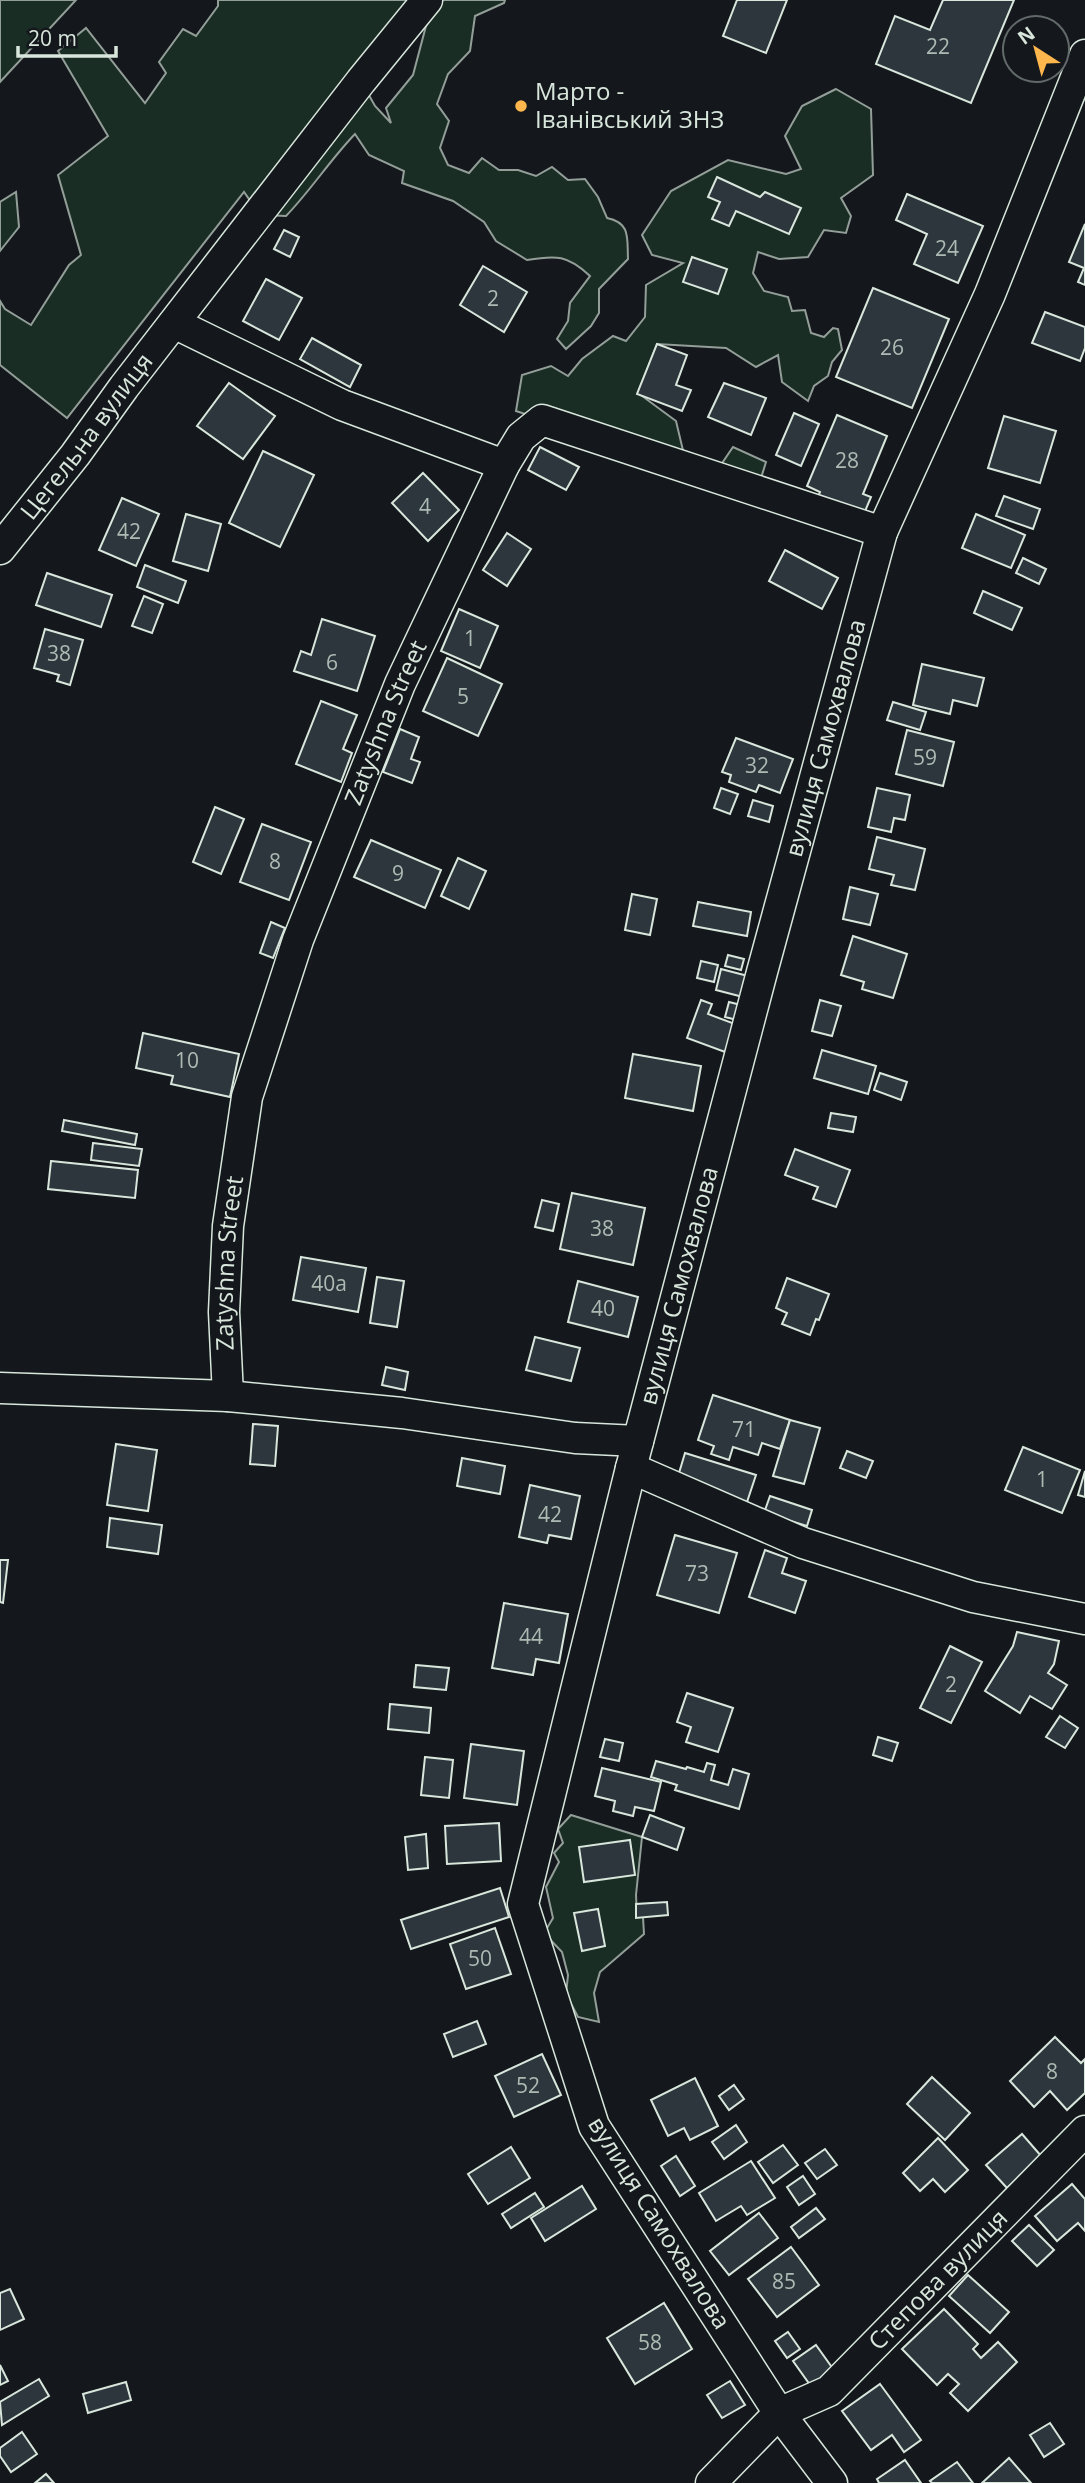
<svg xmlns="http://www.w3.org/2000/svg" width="1085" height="2483" font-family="'Open Sans',sans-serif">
  <rect width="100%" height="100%" fill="#14181c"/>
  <g fill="#1a2d24" stroke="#939e99" stroke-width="2">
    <path d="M0,0H76L0,82Z"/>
    <path d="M218,0H424L256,209L244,192L67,418L0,365V301L5,309L31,325L69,265L81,255L58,175L108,136L58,51L86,28L145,103L166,73L159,62L183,29L196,36L218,6Z"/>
    <path d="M442,0H505L504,3L475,16L470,51L448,74L437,104L449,121L440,148L448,165L469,173L482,158L499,170H518L536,176L552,167L568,180L585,179L598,197L607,218C631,223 627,238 628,259L599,289V313L591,326L566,349L557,339L568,321L570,303L590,276C568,255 556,255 527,260L496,241L484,222L453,201L402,183L404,171L369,155L355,134C330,160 311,190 286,216L264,215L361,81L375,106L391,123L386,108L413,75L426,26Z"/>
    <path d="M836,89L871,109L873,175L841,198L851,216L846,233L824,230L808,257L779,259L758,252L753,273L764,291L788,297L792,311L805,310L811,333L824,337L833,328L838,329L842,350L832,362L828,376L814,386L808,401L782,382L778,355L756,367L726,348L657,344L638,393L676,421L686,463L716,472L733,447L766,462L757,491L516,411L522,375L551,366L568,376L582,359L613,336L626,341L645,317L646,285L683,263L652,255L642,235L671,191L728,160L786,174L801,169L785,136L802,106Z"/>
    <path d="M16,192L19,227L0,251V202Z"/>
    <path d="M571,1815L642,1837L636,1895L637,1917H643L644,1934L600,1972L594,1993L599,2022L578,2017L566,1994L568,1975L562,1952L544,1933L553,1918L546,1887L559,1862L554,1853L563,1843L558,1829Z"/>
  </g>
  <g fill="#2c363c" stroke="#d8e6dc" stroke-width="2">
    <path d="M737,0H787L766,53L723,36Z"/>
    <path d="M943,0H1014L971,103L876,64L895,16L930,30Z"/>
    <path d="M717,177L760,197L765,192L801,208L789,234L736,211L729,226L712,219L720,202L708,197Z"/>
    <path d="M907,194L983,226L958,283L914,264L927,234L896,220Z"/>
    <path d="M1085,224V285L1078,282L1084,268L1069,262Z"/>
    <path d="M284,230L299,237L290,257L274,249Z"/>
    <path d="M692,257L727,269L718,294L683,282Z"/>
    <path d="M483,266L527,292L504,332L460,305Z"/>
    <path d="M266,279L302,298L279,340L243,321Z"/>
    <path d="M873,288L949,319L912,408L836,377Z"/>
    <path d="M1045,312L1085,327V348L1080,361L1032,343Z"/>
    <path d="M312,338L361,365L350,387L300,359Z"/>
    <path d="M657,344L687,355L676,385L691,390L682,411L637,394Z"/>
    <path d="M229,383L275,416L243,459L197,426Z"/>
    <path d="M724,383L766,398L751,435L708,417Z"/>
    <path d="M794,413L819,424L801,466L776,455Z"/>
    <path d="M837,415L887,436L863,494L871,497L863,516L818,497L820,492L807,486Z"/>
    <path d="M1004,416L1056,431L1040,483L988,468Z"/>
    <path d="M540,447L579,467L566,490L528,470Z"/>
    <path d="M263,451L314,475L280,547L229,523Z"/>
    <path d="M423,473L459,510L428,541L392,503Z"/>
    <path d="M1004,496L1040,509L1033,529L996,516Z"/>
    <path d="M122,498L159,514L136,566L99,550Z"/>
    <path d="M186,514L221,524L208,571L173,561Z"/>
    <path d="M976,514L1025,535L1011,568L962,548Z"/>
    <path d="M507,533L531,549L507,586L483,570Z"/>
    <path d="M785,550L838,578L822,609L769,581Z"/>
    <path d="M1023,558L1046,569L1039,584L1016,573Z"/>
    <path d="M145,565L186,581L178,603L137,587Z"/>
    <path d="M47,573L112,595L101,627L36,605Z"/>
    <path d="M983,591L1022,608L1012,630L974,613Z"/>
    <path d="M144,596L163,604L152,633L132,626Z"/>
    <path d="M459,609L498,626L480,668L441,651Z"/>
    <path d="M322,619L375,636L357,691L294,671L301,651L311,655Z"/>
    <path d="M45,629L83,640L70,685L57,681L59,675L34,668Z"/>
    <path d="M447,658L502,684L478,736L423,711Z"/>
    <path d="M922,664L984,678L977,706L953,700L950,714L913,705Z"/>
    <path d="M321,701L357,715L343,749L352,753L341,782L296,764Z"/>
    <path d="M893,702L926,712L920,730L887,720Z"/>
    <path d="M400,729L419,737L411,759L420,762L412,783L383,772Z"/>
    <path d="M907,730L954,742L943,786L896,774Z"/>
    <path d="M736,738L793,759L780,793L759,785L756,792L729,782L731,775L722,772Z"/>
    <path d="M721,788L738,794L730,814L714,808Z"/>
    <path d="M877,788L910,795L905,820L894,818L891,832L868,827Z"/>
    <path d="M753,800L773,806L769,822L748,816Z"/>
    <path d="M215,807L244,819L221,874L193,862Z"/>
    <path d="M262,824L311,842L289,900L240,882Z"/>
    <path d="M877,837L925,849L915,890L891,885L894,875L869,869Z"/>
    <path d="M371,840L441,870L425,908L354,877Z"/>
    <path d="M458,858L486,871L469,909L441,896Z"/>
    <path d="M850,887L878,894L870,925L843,919Z"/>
    <path d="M632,894L657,899L650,935L625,930Z"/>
    <path d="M698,902L751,912L747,936L693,926Z"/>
    <path d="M271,922L285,928L273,958L260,953Z"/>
    <path d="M853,936L907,954L893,998L862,989L864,982L841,975Z"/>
    <path d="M728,955L744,959L741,970L725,966Z"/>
    <path d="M701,961L718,965L714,982L697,978Z"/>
    <path d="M721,969L748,976L743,997L716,990Z"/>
    <path d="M701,1000L712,1004L708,1014L735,1024L725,1052L687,1038Z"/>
    <path d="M820,1000L841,1006L832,1036L812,1031Z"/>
    <path d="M729,1002L745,1006L741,1021L725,1017Z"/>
    <path d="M143,1033L239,1054L230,1097L171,1084L173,1076L136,1068Z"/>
    <path d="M822,1050L876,1066L868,1094L814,1078Z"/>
    <path d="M633,1054L701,1066L693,1111L625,1098Z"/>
    <path d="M880,1073L907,1082L901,1100L874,1090Z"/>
    <path d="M831,1113L856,1117L853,1132L828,1128Z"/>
    <path d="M64,1120L137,1134L135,1145L62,1131Z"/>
    <path d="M93,1143L142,1149L139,1166L91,1160Z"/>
    <path d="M795,1149L850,1170L836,1207L813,1199L818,1187L785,1175Z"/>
    <path d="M51,1161L138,1170L135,1198L48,1189Z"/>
    <path d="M572,1193L645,1208L633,1265L560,1249Z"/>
    <path d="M542,1200L559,1204L553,1231L535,1227Z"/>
    <path d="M301,1257L366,1268L358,1312L293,1300Z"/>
    <path d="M377,1277L404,1281L397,1327L370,1323Z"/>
    <path d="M787,1278L829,1294L819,1320L816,1319L810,1335L782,1324L787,1313L776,1308Z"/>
    <path d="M578,1281L638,1297L628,1337L568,1322Z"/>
    <path d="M535,1337L580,1348L571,1381L526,1370Z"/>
    <path d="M386,1367L408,1372L405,1390L382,1385Z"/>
    <path d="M713,1395L790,1420L780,1449L762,1443L758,1455L733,1447L729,1460L711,1454L714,1446L698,1440Z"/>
    <path d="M790,1420L820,1428L804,1484L773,1476Z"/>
    <path d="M253,1424L278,1426L275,1466L250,1464Z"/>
    <path d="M116,1444L157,1450L148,1511L107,1505Z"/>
    <path d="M1023,1447L1080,1470L1062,1513L1005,1490Z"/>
    <path d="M847,1451L873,1461L866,1478L840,1468Z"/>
    <path d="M685,1453L756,1475L746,1505L676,1483Z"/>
    <path d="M462,1458L505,1466L500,1494L457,1486Z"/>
    <path d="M1085,1471V1497L1078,1495Z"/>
    <path d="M530,1485L580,1496L571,1539L549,1535L547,1543L519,1537Z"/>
    <path d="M770,1496L812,1510L807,1526L764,1513Z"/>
    <path d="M110,1518L162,1525L158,1554L107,1547Z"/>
    <path d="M675,1535L737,1553L719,1613L657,1595Z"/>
    <path d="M765,1550L787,1558L782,1573L806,1581L795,1613L749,1597Z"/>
    <path d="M0,1560H8L3,1603L0,1602Z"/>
    <path d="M504,1603L568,1614L559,1663L536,1659L533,1675L492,1668Z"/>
    <path d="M1017,1632L1059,1641L1054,1664L1048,1673L1067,1685L1052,1709L1030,1696L1020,1713L985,1691L1013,1646Z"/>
    <path d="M950,1646L982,1662L951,1723L920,1708Z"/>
    <path d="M416,1665L449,1668L446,1690L414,1687Z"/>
    <path d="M687,1693L733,1708L718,1752L686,1742L691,1727L677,1722Z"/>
    <path d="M390,1704L431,1708L429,1733L388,1729Z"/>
    <path d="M1060,1716L1078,1728L1065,1748L1046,1737Z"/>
    <path d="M878,1737L898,1743L892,1761L873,1755Z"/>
    <path d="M605,1739L623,1743L619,1761L600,1757Z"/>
    <path d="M471,1744L524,1751L517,1805L464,1798Z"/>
    <path d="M425,1757L453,1760L449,1798L421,1795Z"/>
    <path d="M656,1761L686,1769L687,1767L704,1772L707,1763L715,1765L711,1780L728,1785L733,1769L749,1774L739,1809L675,1790L677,1785L651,1777Z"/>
    <path d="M602,1768L661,1782L654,1811L635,1807L633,1816L613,1811L615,1801L595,1796Z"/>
    <path d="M650,1815L684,1828L677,1850L642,1837Z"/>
    <path d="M499,1823L501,1861L447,1864L445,1826Z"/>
    <path d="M426,1834L428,1868L408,1870L405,1837Z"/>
    <path d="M630,1840L635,1875L584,1882L579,1847Z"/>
    <path d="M500,1888L509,1917L411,1949L401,1920Z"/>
    <path d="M667,1902L668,1915L636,1918V1904Z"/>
    <path d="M598,1909L605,1946L582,1951L574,1913Z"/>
    <path d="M495,1928L511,1974L466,1989L450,1944Z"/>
    <path d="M477,2021L486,2044L453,2057L444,2034Z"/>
    <path d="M1055,2037L1081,2063L1085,2059V2093L1067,2110L1050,2091L1034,2107L1010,2081Z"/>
    <path d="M542,2054L561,2095L514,2117L495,2076Z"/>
    <path d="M932,2077L970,2113L945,2140L907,2104Z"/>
    <path d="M695,2078L718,2126L690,2140L684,2128L668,2136L651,2100Z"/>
    <path d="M734,2085L744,2099L729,2110L719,2096Z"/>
    <path d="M736,2125L747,2142L724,2159L712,2142Z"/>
    <path d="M1022,2134L1042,2157L1007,2188L986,2165Z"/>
    <path d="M938,2138L968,2170L945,2192L933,2179L920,2191L903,2173Z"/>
    <path d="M783,2145L798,2165L773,2183L758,2162Z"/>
    <path d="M511,2147L530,2178L488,2204L468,2174Z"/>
    <path d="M825,2149L837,2165L817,2179L805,2163Z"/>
    <path d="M676,2156L695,2186L680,2196L661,2166Z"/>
    <path d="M751,2161L775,2198L747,2215L741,2206L716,2221L699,2193Z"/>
    <path d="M803,2176L815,2194L799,2205L787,2187Z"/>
    <path d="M1072,2184L1085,2199V2231L1078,2223L1057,2241L1035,2216Z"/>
    <path d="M582,2186L596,2209L545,2241L531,2218Z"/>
    <path d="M535,2193L544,2207L511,2228L502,2214Z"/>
    <path d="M816,2208L825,2219L799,2238L791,2227Z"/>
    <path d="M759,2213L778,2238L729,2275L710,2251Z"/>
    <path d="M1029,2225L1054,2250L1037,2266L1012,2241Z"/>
    <path d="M791,2247L819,2285L777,2317L748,2279Z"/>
    <path d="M968,2275L1009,2312L990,2333L949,2296Z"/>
    <path d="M10,2289L24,2319L0,2330V2293Z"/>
    <path d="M664,2303L692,2349L635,2384L607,2338Z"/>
    <path d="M944,2309L978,2344L973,2349L981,2358L998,2342L1017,2362L968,2411L950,2393L959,2384L948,2374L937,2385L902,2349Z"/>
    <path d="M788,2332L800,2349L787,2358L775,2341Z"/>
    <path d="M816,2345L836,2373L813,2389L793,2361Z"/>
    <path d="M0,2365L8,2381L0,2385Z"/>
    <path d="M39,2379L49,2396L2,2425L0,2402Z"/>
    <path d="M730,2381L745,2405L722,2418L707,2395Z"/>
    <path d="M126,2382L131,2400L88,2413L83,2394Z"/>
    <path d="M880,2384L921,2440L904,2452L892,2435L871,2450L842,2411Z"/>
    <path d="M1050,2423L1064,2444L1044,2457L1030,2435Z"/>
    <path d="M22,2432L37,2454L11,2472L0,2456V2448Z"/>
    <path d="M1009,2458L1031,2483H982Z"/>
    <path d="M905,2460L921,2483H879L877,2479Z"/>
    <path d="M957,2462L973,2483H932L930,2481Z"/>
    <path d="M46,2474L54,2483H35Z"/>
  </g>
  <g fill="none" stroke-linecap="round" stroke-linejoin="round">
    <g stroke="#d8e6dc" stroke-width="33">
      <g id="minor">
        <path d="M174,323L342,405L504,465"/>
        <path id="s1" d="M0,549L75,455L124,387L361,81L427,0"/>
        <path d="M0,1388L228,1396L402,1413L575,1438L638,1441"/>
        <path id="s2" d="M228,1396L224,1312L228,1226L247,1097L298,940L400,684L504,465L521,437L542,420L882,532"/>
        <path d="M631,1468L803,1543L973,1597L1085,1619"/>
        <path id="s3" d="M711,2483L779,2413L829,2391L1085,2131"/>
        <path id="s4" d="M832,2483L779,2413L594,2126L523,1904L631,1468L762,972L882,532L990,294L1085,55"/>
      </g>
    </g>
    <use href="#minor" stroke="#14181c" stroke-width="30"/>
  </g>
  <circle fill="#ffb74d" stroke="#14181c" stroke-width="2.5" cx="521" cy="106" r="7"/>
  <g text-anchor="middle" stroke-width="5" stroke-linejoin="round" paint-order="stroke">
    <g font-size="21" fill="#adbab4">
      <text x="938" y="54">22</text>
      <text x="947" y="256">24</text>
      <text x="493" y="306">2</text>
      <text x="892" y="355">26</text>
      <text x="847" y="468">28</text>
      <text x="425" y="514">4</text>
      <text x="129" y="539">42</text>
      <text x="470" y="646">1</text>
      <text x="59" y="661">38</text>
      <text x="332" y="670">6</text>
      <text x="463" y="704">5</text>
      <text x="925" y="765">59</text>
      <text x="757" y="773">32</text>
      <text x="275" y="869">8</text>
      <text x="398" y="881">9</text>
      <text x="187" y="1068">10</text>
      <text x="602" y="1236">38</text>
      <text x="329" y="1291">40а</text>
      <text x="603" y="1316">40</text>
      <text x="744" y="1437">71</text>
      <text x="1042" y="1487">1</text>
      <text x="550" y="1522">42</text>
      <text x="697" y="1581">73</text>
      <text x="531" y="1644">44</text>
      <text x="951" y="1692">2</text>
      <text x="480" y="1966">50</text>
      <text x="1052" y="2079">8</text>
      <text x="528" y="2093">52</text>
      <text x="784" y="2289">85</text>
      <text x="650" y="2350">58</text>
    </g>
    <g font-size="24" fill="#d8e6dc" stroke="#14181c" text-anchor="start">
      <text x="535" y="100">Марто -<tspan x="535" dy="28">Іванівський ЗНЗ</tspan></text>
    </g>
    <g font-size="24" fill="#d8e6dc" stroke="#14181c">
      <text dy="8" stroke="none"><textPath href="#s1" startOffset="142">Цегельна вулиця</textPath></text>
      <text dy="8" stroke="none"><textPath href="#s2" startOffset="700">Zatyshna Street</textPath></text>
      <text dy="8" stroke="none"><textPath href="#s4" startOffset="1867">вулиця Самохвалова</textPath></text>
      <text dy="8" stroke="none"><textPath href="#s2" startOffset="133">Zatyshna Street</textPath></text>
      <text dy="8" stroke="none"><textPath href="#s4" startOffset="1300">вулиця Самохвалова</textPath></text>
      <text transform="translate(659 2223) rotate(58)" y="8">вулиця Самохвалова</text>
      <text dy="8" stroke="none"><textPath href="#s3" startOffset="308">Степова вулиця</textPath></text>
    </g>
  </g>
  <g transform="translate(1036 49) rotate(324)"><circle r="33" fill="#14181c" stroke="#626a69" stroke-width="2"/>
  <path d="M0-5L12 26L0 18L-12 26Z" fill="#ffb74d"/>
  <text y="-10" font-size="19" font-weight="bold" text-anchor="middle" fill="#d8e6dc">N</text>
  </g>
  <path d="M18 46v10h98v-10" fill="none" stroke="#d8e6dc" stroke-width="3.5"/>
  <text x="28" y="46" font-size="21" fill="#d8e6dc" stroke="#14181c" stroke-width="5" paint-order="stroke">20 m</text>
</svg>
